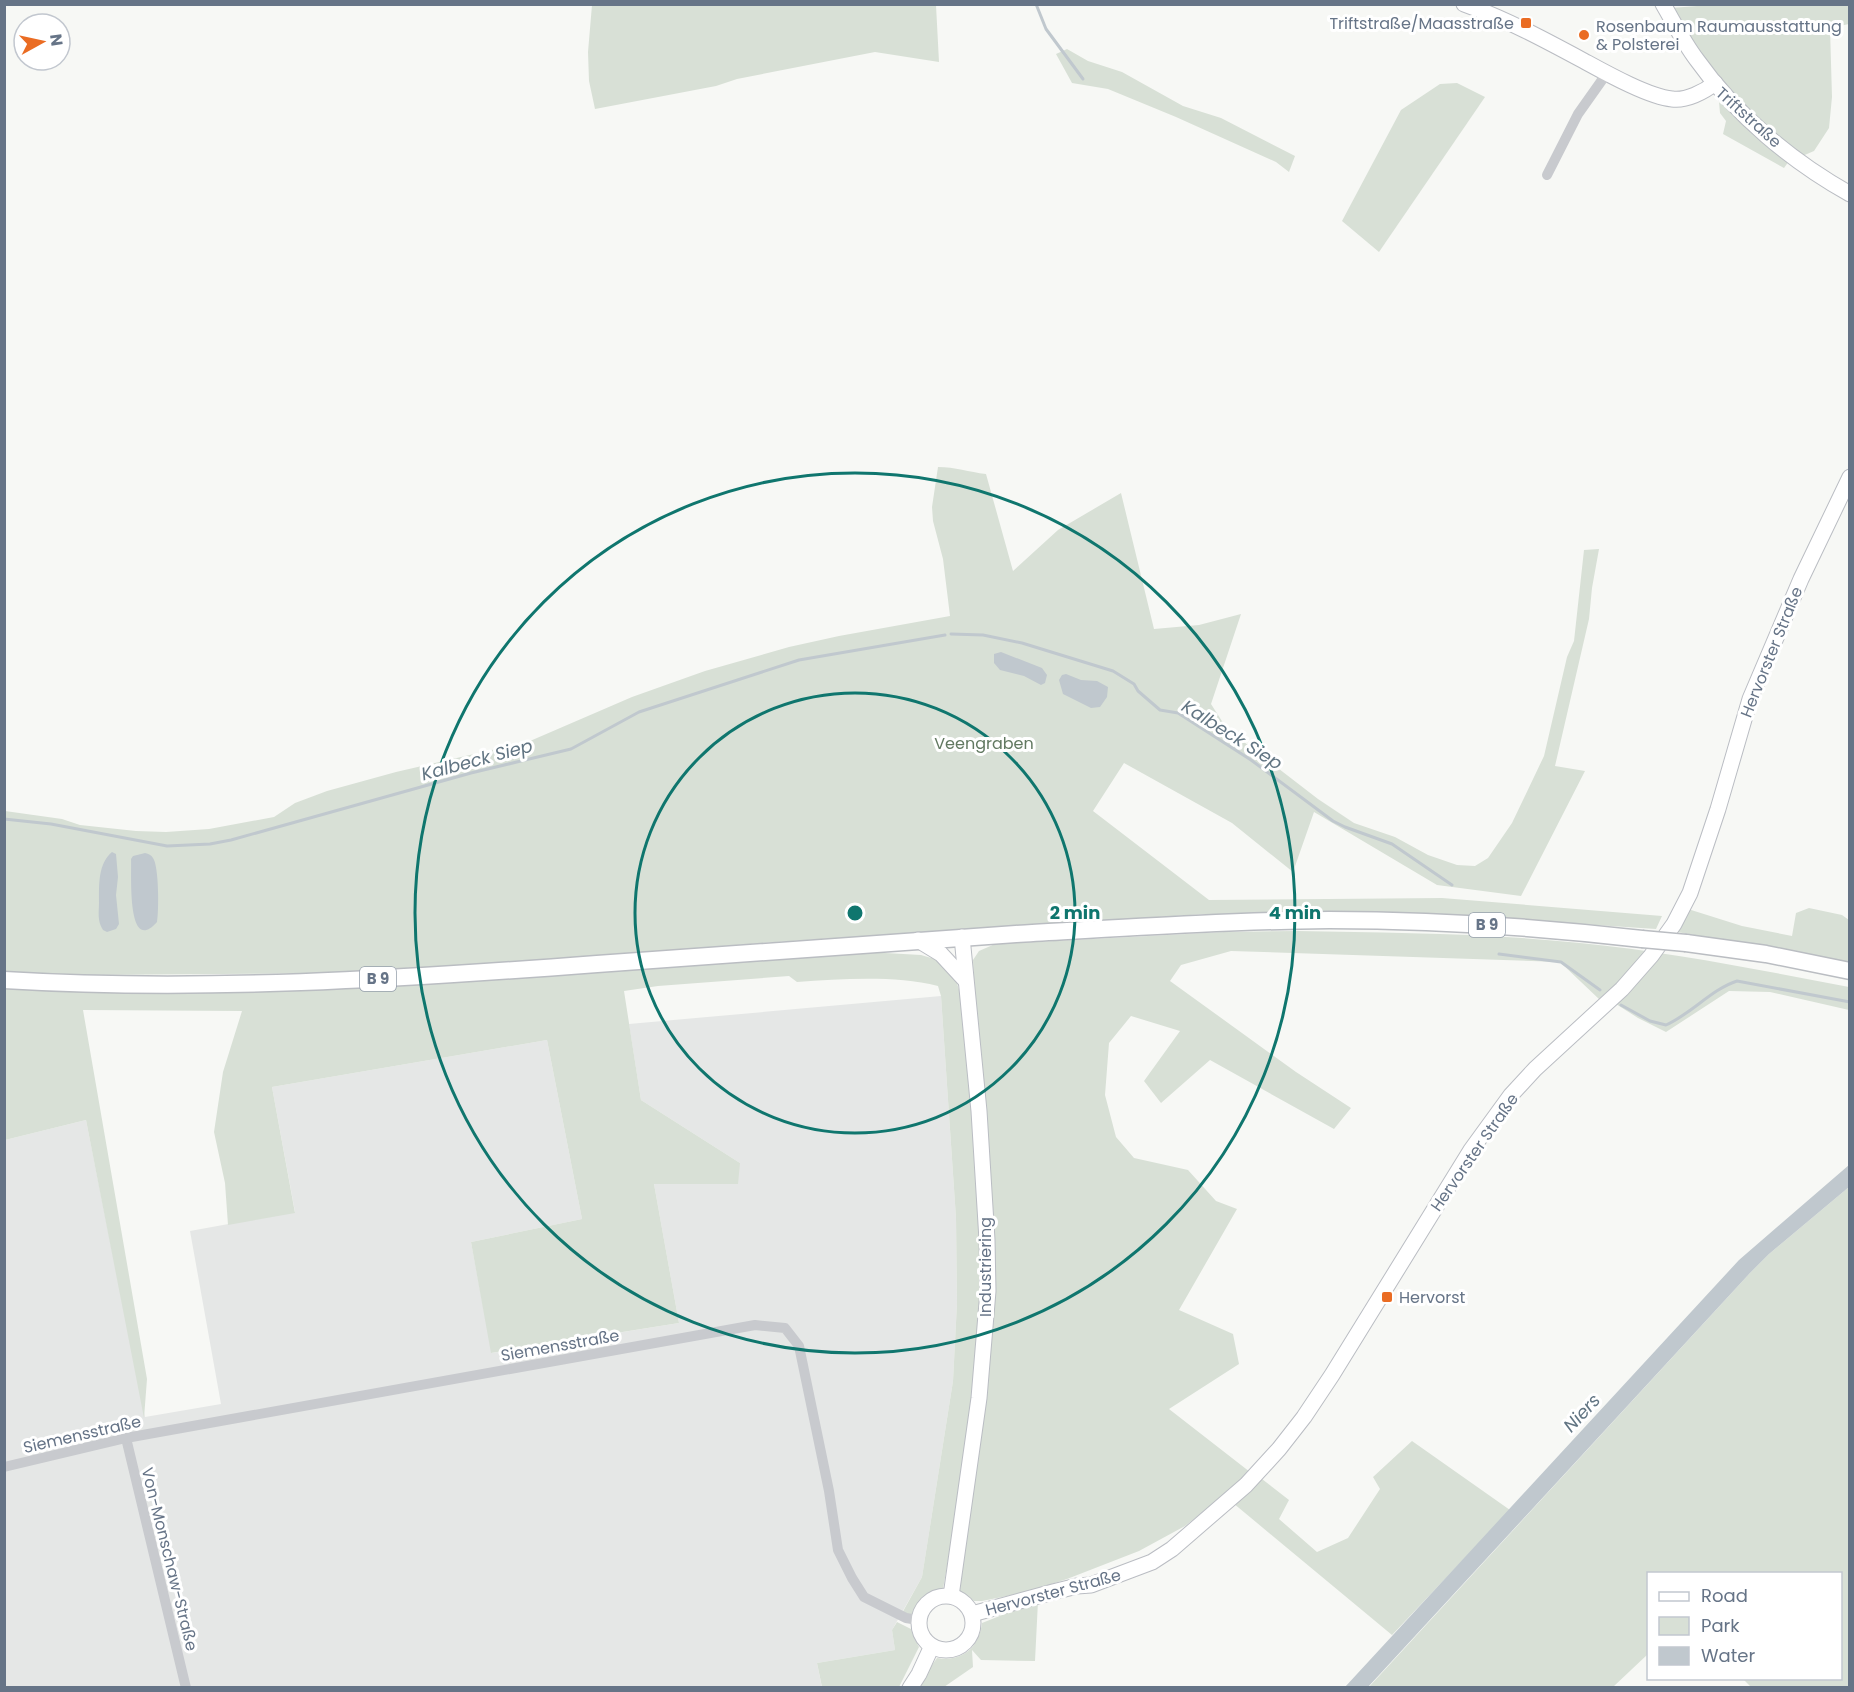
<svg xmlns="http://www.w3.org/2000/svg" width="1854" height="1692" font-family="Poppins,sans-serif">
  <rect width="100%" height="100%" fill="#f7f8f5"/>
  <path fill="#e5e7e6" d="M941,996L956,1218L957,1303L953,1381L922,1577L892,1630L895,1650L817,1663L822,1688H5V1140L86,1120L145,1417L221,1404L190,1231L295,1212L272,1087L547,1040L582,1219L471,1242L492,1353L679,1323L654,1184L740,1163L641,1100L629,1024Z"/>
  <g fill="#d8e0d6">
    <path d="M1723,4L1849,5V24L1830,28L1832,97L1829,128L1814,151L1800,157L1748,109L1703,58L1671,8Z"/>
    <path d="M592,5H936L939,62L875,52L737,79L716,86L595,109L589,81L588,52Z"/>
    <path d="M1067,49L1088,61L1122,72L1183,106L1221,118L1295,156L1289,172L1276,162L1176,117L1108,89L1072,83L1056,54Z"/>
    <path d="M1457,83L1485,97L1379,252L1342,221L1401,110L1440,84Z"/>
    <path d="M1719,102L1789,161L1784,168L1723,134L1726,121L1720,113Z"/>
    <path d="M938,467C955,467 969,472 986,474L1013,571L1058,530L1121,493L1154,629L1199,625L1241,614L1211,704L1227,729L1318,799L1354,823L1395,837L1428,855L1457,865L1475,866L1488,858L1512,823L1544,756L1567,657L1574,641L1584,550L1599,549L1592,588L1589,619L1555,766L1585,771L1521,896L1437,885L1314,812L1293,872L1232,823L1124,763L1093,811L1209,900L1442,898L1662,916L1656,929L1473,917L1385,914H1205L776,942L529,961L353,973L77,975L5,972V811L62,819L80,825L136,831L166,832L209,829L274,817L295,803L327,791L396,772L530,741L632,697L705,671L789,647L839,636L950,616L943,559L933,521L932,507Z"/>
    <path d="M1809,908L1842,915L1849,920V965L1751,945L1677,932L1688,909L1742,926L1792,936L1796,913Z"/>
    <path d="M1297,931C1391,933 1486,933 1580,943C1671,952 1760,970 1849,987V1010L1770,992L1729,991L1666,1032L1638,1018L1616,1004L1600,1000L1560,962L1231,951L1181,965L1170,981L1296,1072L1351,1108L1334,1129L1210,1060L1161,1103L1144,1081L1180,1031L1131,1016L1109,1043L1105,1095L1116,1137L1134,1158L1188,1170L1216,1201L1237,1209L1179,1310L1233,1334L1239,1364L1169,1409L1250,1472L1241,1482L1185,1526L1139,1551L1067,1579L1027,1592L982,1601H974L960,1591L962,1564L988,1362L973,960L979,951L995,944L1224,932Z"/>
    <path d="M868,952L921,955L945,962L953,971L962,999L968,1052L982,1245L979,1340L961,1486L943,1589C925,1592 916,1602 911,1619L901,1615L922,1577L953,1381L957,1303L956,1218L941,996L938,986C894,975 842,979 797,982L789,976L658,986L624,991L641,1100L740,1163L738,1184H654L679,1323L491,1353L471,1242L582,1219L547,1040L272,1087L295,1213L228,1225L225,1183L214,1132L223,1072L242,1011L83,1010L147,1379L144,1418L86,1120L5,1140V988L66,992L173,990L612,972L783,957Z"/>
    <path d="M1849,1187V1687H1751L1743,1679L1840,1678V1574H1648V1654L1613,1687L1368,1688L1750,1273L1769,1254Z"/>
    <path d="M1412,1441L1510,1510L1392,1635L1233,1503L1262,1479L1289,1500L1279,1519L1317,1552L1348,1538L1380,1489L1373,1477Z"/>
    <path d="M1038,1601L1035,1661L981,1660L972,1650L973,1667L944,1687L916,1688L937,1658C962,1662 979,1648 982,1623Z"/>
    <path d="M897,1622L911,1629L914,1638L919,1647L899,1687H822L817,1663L895,1650L892,1630Z"/>
  </g>
  <g fill="#c0c8ce">
    <path d="M1001,652L1042,668L1047,675L1045,683L1041,685L1024,676L1000,670L994,663V654Z"/>
    <path d="M1066,674L1081,680L1097,681L1108,687L1107,697L1100,707L1091,708L1063,694L1059,680L1062,675Z"/>
    <path d="M112,852L116,854L118,877L116,895L119,924L116,929L107,932L103,930C97,921 99,912 99,902C99,884 98,864 112,852Z"/>
    <path d="M145,853C149,854 151,855 153,858C159,866 159,911 157,922C126,957 132,870 131,859L133,856Z"/>
    <path d="M1849,1165V1187L1769,1254L1750,1273L1368,1687H1345L1739,1260Z"/>
  </g>
  <g fill="none" stroke-linecap="round" stroke-linejoin="round">
    <g stroke="#c0c8ce" stroke-width="3">
      <path d="M1036,4L1046,29L1083,79"/>
      <path d="M951,634L983,635L1022,643L1113,671L1134,684L1138,691L1160,710L1178,713L1251,760L1333,821L1345,827L1392,844L1452,885"/>
      <path d="M4,819L51,824L167,846L210,844L231,840L471,773L571,749L639,712L799,660L945,635"/>
      <path d="M1499,954L1561,962L1600,990"/>
      <path d="M1621,1005L1650,1021L1666,1025C1691,1014 1712,989 1737,981L1850,1002"/>
    </g>
    <g stroke="#babdc3" stroke-width="17">
      <g id="secondary">
        <path d="M1464,4C1506,19 1545,40 1584,61C1606,73 1649,97 1672,99C1686,101 1704,92 1715,83"/>
        <path d="M1663,4C1674,23 1684,43 1697,60C1736,115 1791,161 1850,194"/>
        <path d="M918,940L941,954L965,980"/>
        <circle cx="946" cy="1623" r="27"/>
        <path d="M951,1596L979,1398L988,1291L987,1240L979,1111L962,937"/>
        <path d="M972,1614L1053,1592L1077,1586L1091,1585L1152,1562L1172,1549L1246,1485L1279,1449L1304,1417L1332,1375L1471,1150L1511,1095L1535,1069L1622,989L1651,956L1674,924L1690,893L1718,809L1750,699L1801,579L1850,477"/>
        <path d="M910,1688L919,1674L931,1648"/>
      </g>
    </g>
    <g stroke="#babdc2" stroke-width="19">
      <g id="primary">
        <path d="M1686,943L1766,954L1850,971"/>
        <path d="M4,980C202,992 400,979 597,964C737,953 877,943 1016,934C1121,928 1225,921 1329,920C1434,920 1538,927 1642,939"/>
      </g>
    </g>
    <g stroke="#c8cace" stroke-width="10">
      <path d="M1547,175L1578,114L1607,73"/>
      <path d="M126,1438L186,1688"/>
      <path d="M4,1467L126,1438L755,1325L785,1328L799,1346L829,1491L838,1550L852,1578L864,1597L906,1618L918,1620"/>
    </g>
    <use href="#secondary" stroke="#fff" stroke-width="15"/>
    <use href="#primary" stroke="#fff" stroke-width="16"/>
    <g stroke="#babdc2" stroke-width="19" stroke-linecap="butt">
      <path id="primary-bridge" d="M1642,939L1686,943"/>
    </g>
    <use href="#primary-bridge" stroke="#fff" stroke-width="16"/>
  </g>
  <g fill="none" stroke="#0f766e" stroke-width="3">
    <circle cx="855" cy="913" r="220"/>
    <circle cx="855" cy="913" r="440"/>
  </g>
  <g fill="#ea6c23" stroke="#fff" stroke-width="2">
    <rect x="1520" y="17" width="12" height="12" rx="3"/>
    <circle cx="1584" cy="35" r="6"/>
    <rect x="1381" y="1291" width="12" height="12" rx="3"/>
  </g>
  <g text-anchor="middle" stroke-width="6" stroke-linejoin="round" paint-order="stroke">
    <g fill="#fff" stroke="#949eab" stroke-width="1.5">
      <rect x="1469" y="913" width="36" height="24" rx="4.5"/>
      <rect x="360" y="967" width="36" height="24" rx="4.5"/>
    </g>
    <g font-size="15" font-weight="bold" fill="#667487">
      <text x="1487" y="930">B 9</text>
      <text x="378" y="984">B 9</text>
    </g>
    <g font-size="16" fill="#667487" stroke="#fff" text-anchor="start">
      <text x="1514" y="29" text-anchor="end">Triftstraße/Maasstraße</text>
      <text x="1596" y="32">Rosenbaum Raumausstattung<tspan x="1596" dy="18">&amp; Polsterei</tspan></text>
      <text x="1399" y="1303">Hervorst</text>
    </g>
    <g font-size="16" fill="#667487" stroke="#fff">
      <text transform="translate(1749 117) rotate(42)" y="6">Triftstraße</text>
      <text transform="translate(1771 652) rotate(-68)" y="6">Hervorster Straße</text>
      <text transform="translate(1474 1152) rotate(-55)" y="6">Hervorster Straße</text>
      <text transform="translate(985 1267) rotate(-90)" y="6">Industriering</text>
      <text transform="translate(560 1345) rotate(-10)" y="6">Siemensstraße</text>
      <text transform="translate(82 1434) rotate(-13)" y="6">Siemensstraße</text>
      <text transform="translate(170 1559) rotate(76)" y="6">Von-Monschaw-Straße</text>
      <text transform="translate(1053 1592) rotate(-15)" y="6">Hervorster Straße</text>
    </g>
    <g font-size="16" fill="#627961" stroke="#fff">
      <text x="984" y="749">Veengraben</text>
    </g>
    <g font-size="18" font-style="italic" fill="#627583" stroke="#fff">
      <text transform="translate(1232 735) rotate(32)" y="6">Kalbeck Siep</text>
      <text transform="translate(477 760) rotate(-15)" y="6">Kalbeck Siep</text>
      <text transform="translate(1582 1413) rotate(-47)" y="6">Niers</text>
    </g>
  </g>
  <circle cx="855" cy="913" r="9" fill="#0f766e" stroke="#fff" stroke-width="3"/>
  <g font-size="18" text-anchor="middle" font-weight="bold" fill="#0f766e" stroke="#fff" stroke-width="6" stroke-linejoin="round" paint-order="stroke">
    <text x="1075" y="919">2 min</text>
    <text x="1295" y="919">4 min</text>
  </g>
  <rect width="1854" height="1692" fill="none" stroke="#667487" stroke-width="12"/>
  <rect x="1647" y="1572" width="195" height="108" fill="#ffffff" stroke="#c2c7cf" stroke-width="1.5"/>
  <rect x="1659" y="1592" width="30" height="9" fill="#ffffff" stroke="#c2c7cf" stroke-width="1.5"/>
  <text x="1701" y="1602" font-size="18" fill="#667487">Road</text>
  <rect x="1659" y="1617" width="30" height="18" fill="#d8e0d6" stroke="#c2c7cf" stroke-width="1.5"/>
  <text x="1701" y="1632" font-size="18" fill="#667487">Park</text>
  <rect x="1659" y="1647" width="30" height="18" fill="#c0c8ce" stroke="#c2c7cf" stroke-width="1.5"/>
  <text x="1701" y="1662" font-size="18" fill="#667487">Water</text>
  <g transform="translate(42 42) rotate(82)"><circle r="28" fill="#ffffff" stroke="#c2c7cf" stroke-width="1.5"/>
  <path d="M0-4.5L10 22L0 15L-10 22Z" fill="#ea6c23"/>
  <text y="-9" font-size="16" font-weight="bold" text-anchor="middle" fill="#667487">N</text>
  </g>
</svg>
